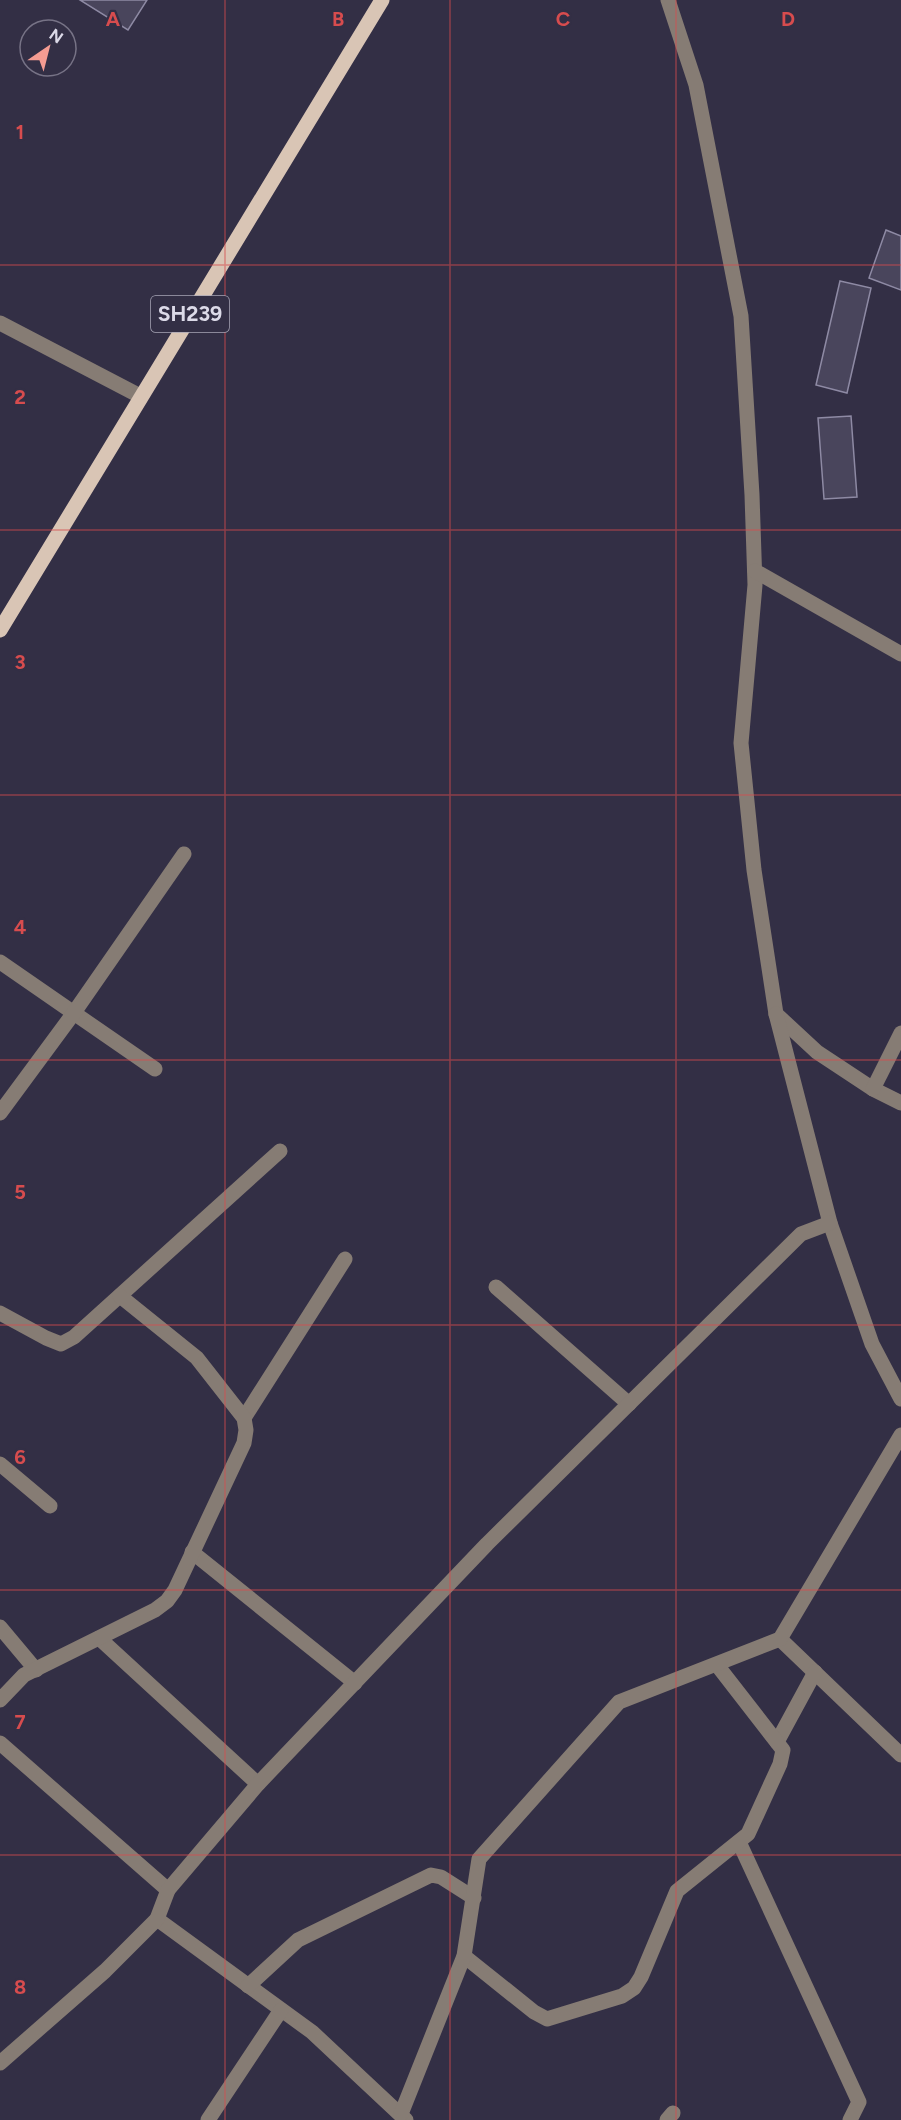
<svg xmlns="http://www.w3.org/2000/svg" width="901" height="2120" font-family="Figtree,sans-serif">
  <rect width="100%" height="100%" fill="#332f45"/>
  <g fill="#49455c" stroke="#8e8aa4" stroke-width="1.5">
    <path d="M80,0H147L128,30Z"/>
    <path d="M886,230L901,236V290L869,278Z"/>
    <path d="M840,281L871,288L847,393L816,385Z"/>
    <path d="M851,416L857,497L824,499L818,418Z"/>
  </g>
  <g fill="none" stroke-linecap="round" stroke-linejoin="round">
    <g stroke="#867c74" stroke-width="15">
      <path d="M668,0L696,85L741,316L752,495L755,585L741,743L754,870L776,1014L817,1052L873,1089L901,1103"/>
      <path d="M0,323L140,396"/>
      <path d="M755,571L901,654"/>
      <path d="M0,962L155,1069"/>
      <path d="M776,1014L830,1223L872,1344L901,1399"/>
      <path d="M873,1089L901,1033"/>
      <path d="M0,1113L73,1014L184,854"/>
      <path d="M496,1287L629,1404"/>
      <path d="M0,1313L46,1338L61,1344L74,1337L280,1151"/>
      <path d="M244,1418L345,1259"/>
      <path d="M0,1464L50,1506"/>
      <path d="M192,1552L355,1683"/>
      <path d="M0,1627L36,1670"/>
      <path d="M99,1638L258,1784"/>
      <path d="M780,1639L901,1755"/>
      <path d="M0,1700L24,1675L155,1610L167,1601L175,1590L244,1443L246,1430L244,1418L197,1358L120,1296"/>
      <path d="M777,1742L815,1672"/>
      <path d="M0,1743L168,1890"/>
      <path d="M739,1842L859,2102L850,2120"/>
      <path d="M157,1919L312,2032L406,2120"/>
      <path d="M464,1956L534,2012L547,2019L622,1996L634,1988L641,1977L677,1891L748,1834L780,1764L783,1750L717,1665"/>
      <path d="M248,1986L298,1940L431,1875L441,1877L474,1898"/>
      <path d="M0,2063L105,1971L157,1919L168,1890L258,1784L487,1544L801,1234L830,1223"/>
      <path d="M401,2114L464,1956L479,1859L619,1702L780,1639L901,1435"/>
      <path d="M208,2120L281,2010"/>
      <path d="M667,2120L673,2113"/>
    </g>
    <path stroke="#d9c5b5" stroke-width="15" d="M0,630L382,0"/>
  </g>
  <path fill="none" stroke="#d74c4e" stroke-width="1.5" stroke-opacity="0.55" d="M225,0V2120M450,0V2120M676,0V2120M0,265H901M0,530H901M0,795H901M0,1060H901M0,1325H901M0,1590H901M0,1855H901"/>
  <g text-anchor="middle" stroke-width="4.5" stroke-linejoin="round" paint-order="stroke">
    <rect fill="#332f45" stroke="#a9a7b7" stroke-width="1.5" x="151" y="296" width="78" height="36" rx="4.5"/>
    <g font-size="21" font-weight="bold" fill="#dcdae8">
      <text x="190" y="321">SH239</text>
    </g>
  </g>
  <g font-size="20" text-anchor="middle" font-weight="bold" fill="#d74c4e" stroke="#332f45" stroke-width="4.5" stroke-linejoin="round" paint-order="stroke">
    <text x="113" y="26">A</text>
    <text x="338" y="26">B</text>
    <text x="563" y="26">C</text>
    <text x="788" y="26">D</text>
    <text x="20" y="139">1</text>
    <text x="20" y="404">2</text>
    <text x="20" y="669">3</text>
    <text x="20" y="934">4</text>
    <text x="20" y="1199">5</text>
    <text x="20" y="1464">6</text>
    <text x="20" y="1729">7</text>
    <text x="20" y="1994">8</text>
  </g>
  <g transform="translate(48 48) rotate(35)"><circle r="28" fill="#332f45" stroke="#777386" stroke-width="1.5"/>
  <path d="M0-4.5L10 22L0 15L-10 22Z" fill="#f59c92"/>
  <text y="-9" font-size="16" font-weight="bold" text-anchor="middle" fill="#dcdae8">N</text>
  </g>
</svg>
